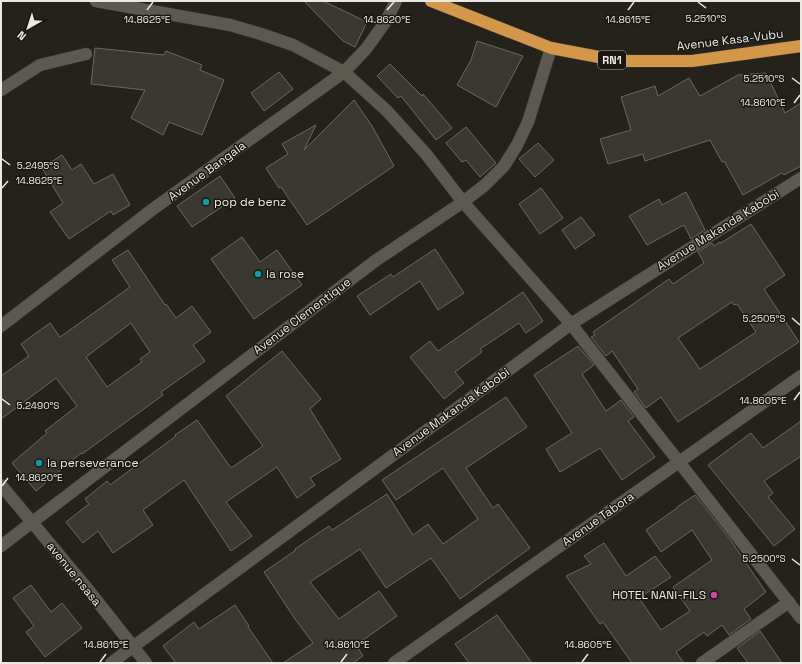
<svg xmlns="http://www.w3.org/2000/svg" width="802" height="664" font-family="'Space Grotesk',sans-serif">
  <rect width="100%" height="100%" fill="#24221b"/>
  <g fill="#3a3830" stroke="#6a685f" fill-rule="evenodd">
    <path d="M304,1H323L367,22L355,47L343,41Z"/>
    <path d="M477,41L523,56L496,107L457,85L471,60Z"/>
    <path d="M95,48L164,55L166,51L202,65L200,70L224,80L202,135L169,122L163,135L131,118L145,90L91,84Z"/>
    <path d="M390,64L422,96L423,94L452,128L436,140L401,96L398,98L377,76Z"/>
    <path d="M279,72L293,89L264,111L251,93Z"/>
    <path d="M766,73L785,113L801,103V166L784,175L782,173L743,195L724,161L722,162L710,140L645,161L643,154L608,164L600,139L631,130L621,97L655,86L658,96L689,78L700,96L738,75Z"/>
    <path d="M354,100L372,126L394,166L307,225L281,187L279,188L266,168L288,154L282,144L316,125L304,150Z"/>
    <path d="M466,127L496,163L480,177L466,160L462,162L446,143Z"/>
    <path d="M538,143L554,160L535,177L519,159Z"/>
    <path d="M62,155L72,170L81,164L94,184L113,174L130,205L113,215L111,211L69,239L50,212L63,203L42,168Z"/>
    <path d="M220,176L235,198L192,227L177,206Z"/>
    <path d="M541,188L563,218L540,234L519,204Z"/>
    <path d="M686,192L705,230L691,239L684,225L647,245L629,216L659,199L662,205Z"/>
    <path d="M581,217L595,235L575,249L562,230Z"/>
    <path d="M751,224L785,275L764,289L799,342L678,422L661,397L646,408L634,392L638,389L612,351L606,356L591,337L595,335L593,332L669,279L673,284L704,263L698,252L712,243L714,246L720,242L721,243ZM732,302L734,305L737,304L756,332L700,369L678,338Z"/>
    <path d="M242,237L260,262L277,250L302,285L254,319L211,259Z"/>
    <path d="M435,249L464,293L438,310L420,281L370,315L357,296L391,274L393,277Z"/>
    <path d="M128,250L165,305L166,304L176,318L192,306L211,332L193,345L205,361L161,392L163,395L82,454L81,453L36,491L12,463L47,433L45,431L77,406L56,378L1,419V376L29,356L21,344L50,323L60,337L130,287L112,260ZM131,323L150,352L140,359L142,362L107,387L86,357Z"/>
    <path d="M523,292L543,321L526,333L519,323L480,349L482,352L455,372L464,383L444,399L410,357L430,341L438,351Z"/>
    <path d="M578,346L594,365L582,374L606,411L621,400L634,417L628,421L655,457L622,480L600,448L560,472L546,449L572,433L534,375Z"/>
    <path d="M282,351L321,399L310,409L341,459L310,478L315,485L297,498L277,467L226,502L252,536L231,551L184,480L143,510L153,525L113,553L98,531L83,543L66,522L89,504L85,499L107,481L110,485L176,436L175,435L197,420L231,468L263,446L226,396Z"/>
    <path d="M506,397L527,427L466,468L493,508L498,504L530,548L460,599L431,558L386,588L360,549L310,582L339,619L379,591L397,616L356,645L363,656L353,663H283L313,643L295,619L264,572L296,550L295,549L329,526L332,530L387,494L413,535L428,524L443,544L478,519L443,468L396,500L382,480Z"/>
    <path d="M801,421V456L764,481L773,493L768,497L795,529L774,546L708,465L751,433L763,448Z"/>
    <path d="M695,495L729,538L766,592L744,609L751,619L729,635L722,625L707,636L704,632L676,652L684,663H632L603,622L600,624L566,576L591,564L584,556L604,543L626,576L655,556L671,577L639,598L661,630L690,611L673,587L712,560L692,530L661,552L646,530L677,508V507Z"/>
    <path d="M31,585L51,612L62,603L82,628L45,657L26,632L34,626L13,598Z"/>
    <path d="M235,605L249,626L248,627L273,663H176L163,646L194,622L199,629Z"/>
    <path d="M497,615L532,663H469L455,644Z"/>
    <path d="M760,631L782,663H748L737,648Z"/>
  </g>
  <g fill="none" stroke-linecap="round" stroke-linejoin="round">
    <g stroke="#3e3c37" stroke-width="13">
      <g id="minor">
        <path d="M96,1L230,25L261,34L293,45L344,72L387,111L426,154L463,202L571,324L801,618"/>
        <path d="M1,90L40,65L86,54"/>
        <path d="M1,326L153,209L344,72L366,49L386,21L396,1"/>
        <path d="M1,485L86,587L146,663"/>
        <path d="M1,546L375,261L463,202L485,185L504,166L517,145L528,122L551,48"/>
        <path d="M111,663L571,324L801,178"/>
        <path d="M394,663L801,376"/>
        <path d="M702,663L789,602"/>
      </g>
    </g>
    <g stroke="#3e3c37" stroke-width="13">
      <path id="highway" d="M431,1L551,48L620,61H692L801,46"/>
    </g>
    <use href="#minor" stroke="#5c5951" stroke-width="12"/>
    <use href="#highway" stroke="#d3974a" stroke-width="12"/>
  </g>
  <path fill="none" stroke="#eae9e4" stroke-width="1.5" d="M698,2L706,8M147,10L153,2M387,10L394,2M628,10L634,2M792,78L800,84M794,103L800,95M2,159L10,165M2,188L8,181M792,318L800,325M2,399L10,405M794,400L800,392M2,486L8,478M792,559L800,565M100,662L106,654M341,662L347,654M582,662L588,654"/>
  <g fill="#0f9aa8" stroke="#1a1811" stroke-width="1.5">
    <circle cx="206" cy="202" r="4"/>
    <circle cx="258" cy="274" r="4"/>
    <circle cx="39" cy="463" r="4"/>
  </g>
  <circle fill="#d1479c" stroke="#1a1811" stroke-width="1.5" cx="714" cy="595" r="4"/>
  <g text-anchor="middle" stroke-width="3" stroke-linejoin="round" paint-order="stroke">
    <rect fill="#1a1811" stroke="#acaaa5" stroke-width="1" x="598" y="51" width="28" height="18" rx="3"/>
    <g font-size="11" font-weight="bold" fill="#eae9e4">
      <text x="612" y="64">RN1</text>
    </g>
    <g font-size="12" fill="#eae9e4" stroke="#1a1811">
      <text transform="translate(730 40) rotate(-7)" y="4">Avenue Kasa-Vubu</text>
      <text transform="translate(207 171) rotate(-36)" y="4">Avenue Bangala</text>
      <text transform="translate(718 230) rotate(-32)" y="4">Avenue Makanda Kabobi</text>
      <text transform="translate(302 316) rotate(-37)" y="4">Avenue Clementique</text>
      <text transform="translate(451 412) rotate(-36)" y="4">Avenue Makanda Kabobi</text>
      <text transform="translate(598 519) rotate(-35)" y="4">Avenue Tabora</text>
      <text transform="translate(74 574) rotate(51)" y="4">avenue nsasa</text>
    </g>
    <g font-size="12" fill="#eae9e4" stroke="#1a1811" text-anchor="start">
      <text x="214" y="206">pop de benz</text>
      <text x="266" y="278">la rose</text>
      <text x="47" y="467">la perseverance</text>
      <text x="706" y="599" text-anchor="end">HOTEL NANI-FILS</text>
    </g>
  </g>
  <g font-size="10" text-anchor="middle" fill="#eae9e4" stroke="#1a1811" stroke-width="3" stroke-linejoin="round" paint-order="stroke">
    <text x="706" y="22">5.2510°S</text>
    <text x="147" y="23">14.8625°E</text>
    <text x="387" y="23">14.8620°E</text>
    <text x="628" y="23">14.8615°E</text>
    <text x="764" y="82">5.2510°S</text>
    <text x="763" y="106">14.8610°E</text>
    <text x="38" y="169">5.2495°S</text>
    <text x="39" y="184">14.8625°E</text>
    <text x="764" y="322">5.2505°S</text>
    <text x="763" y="404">14.8605°E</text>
    <text x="38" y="409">5.2490°S</text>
    <text x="39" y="481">14.8620°E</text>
    <text x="764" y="562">5.2500°S</text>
    <text x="106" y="648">14.8615°E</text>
    <text x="347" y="648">14.8610°E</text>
    <text x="588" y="648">14.8605°E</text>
  </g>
  <rect width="802" height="664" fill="none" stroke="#eae9e4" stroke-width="4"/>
  <g transform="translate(28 28) rotate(219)" stroke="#1a1811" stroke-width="3" paint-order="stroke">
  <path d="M0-3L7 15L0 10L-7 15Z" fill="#eae9e4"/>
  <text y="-6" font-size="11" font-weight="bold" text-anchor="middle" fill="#eae9e4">N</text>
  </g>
</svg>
